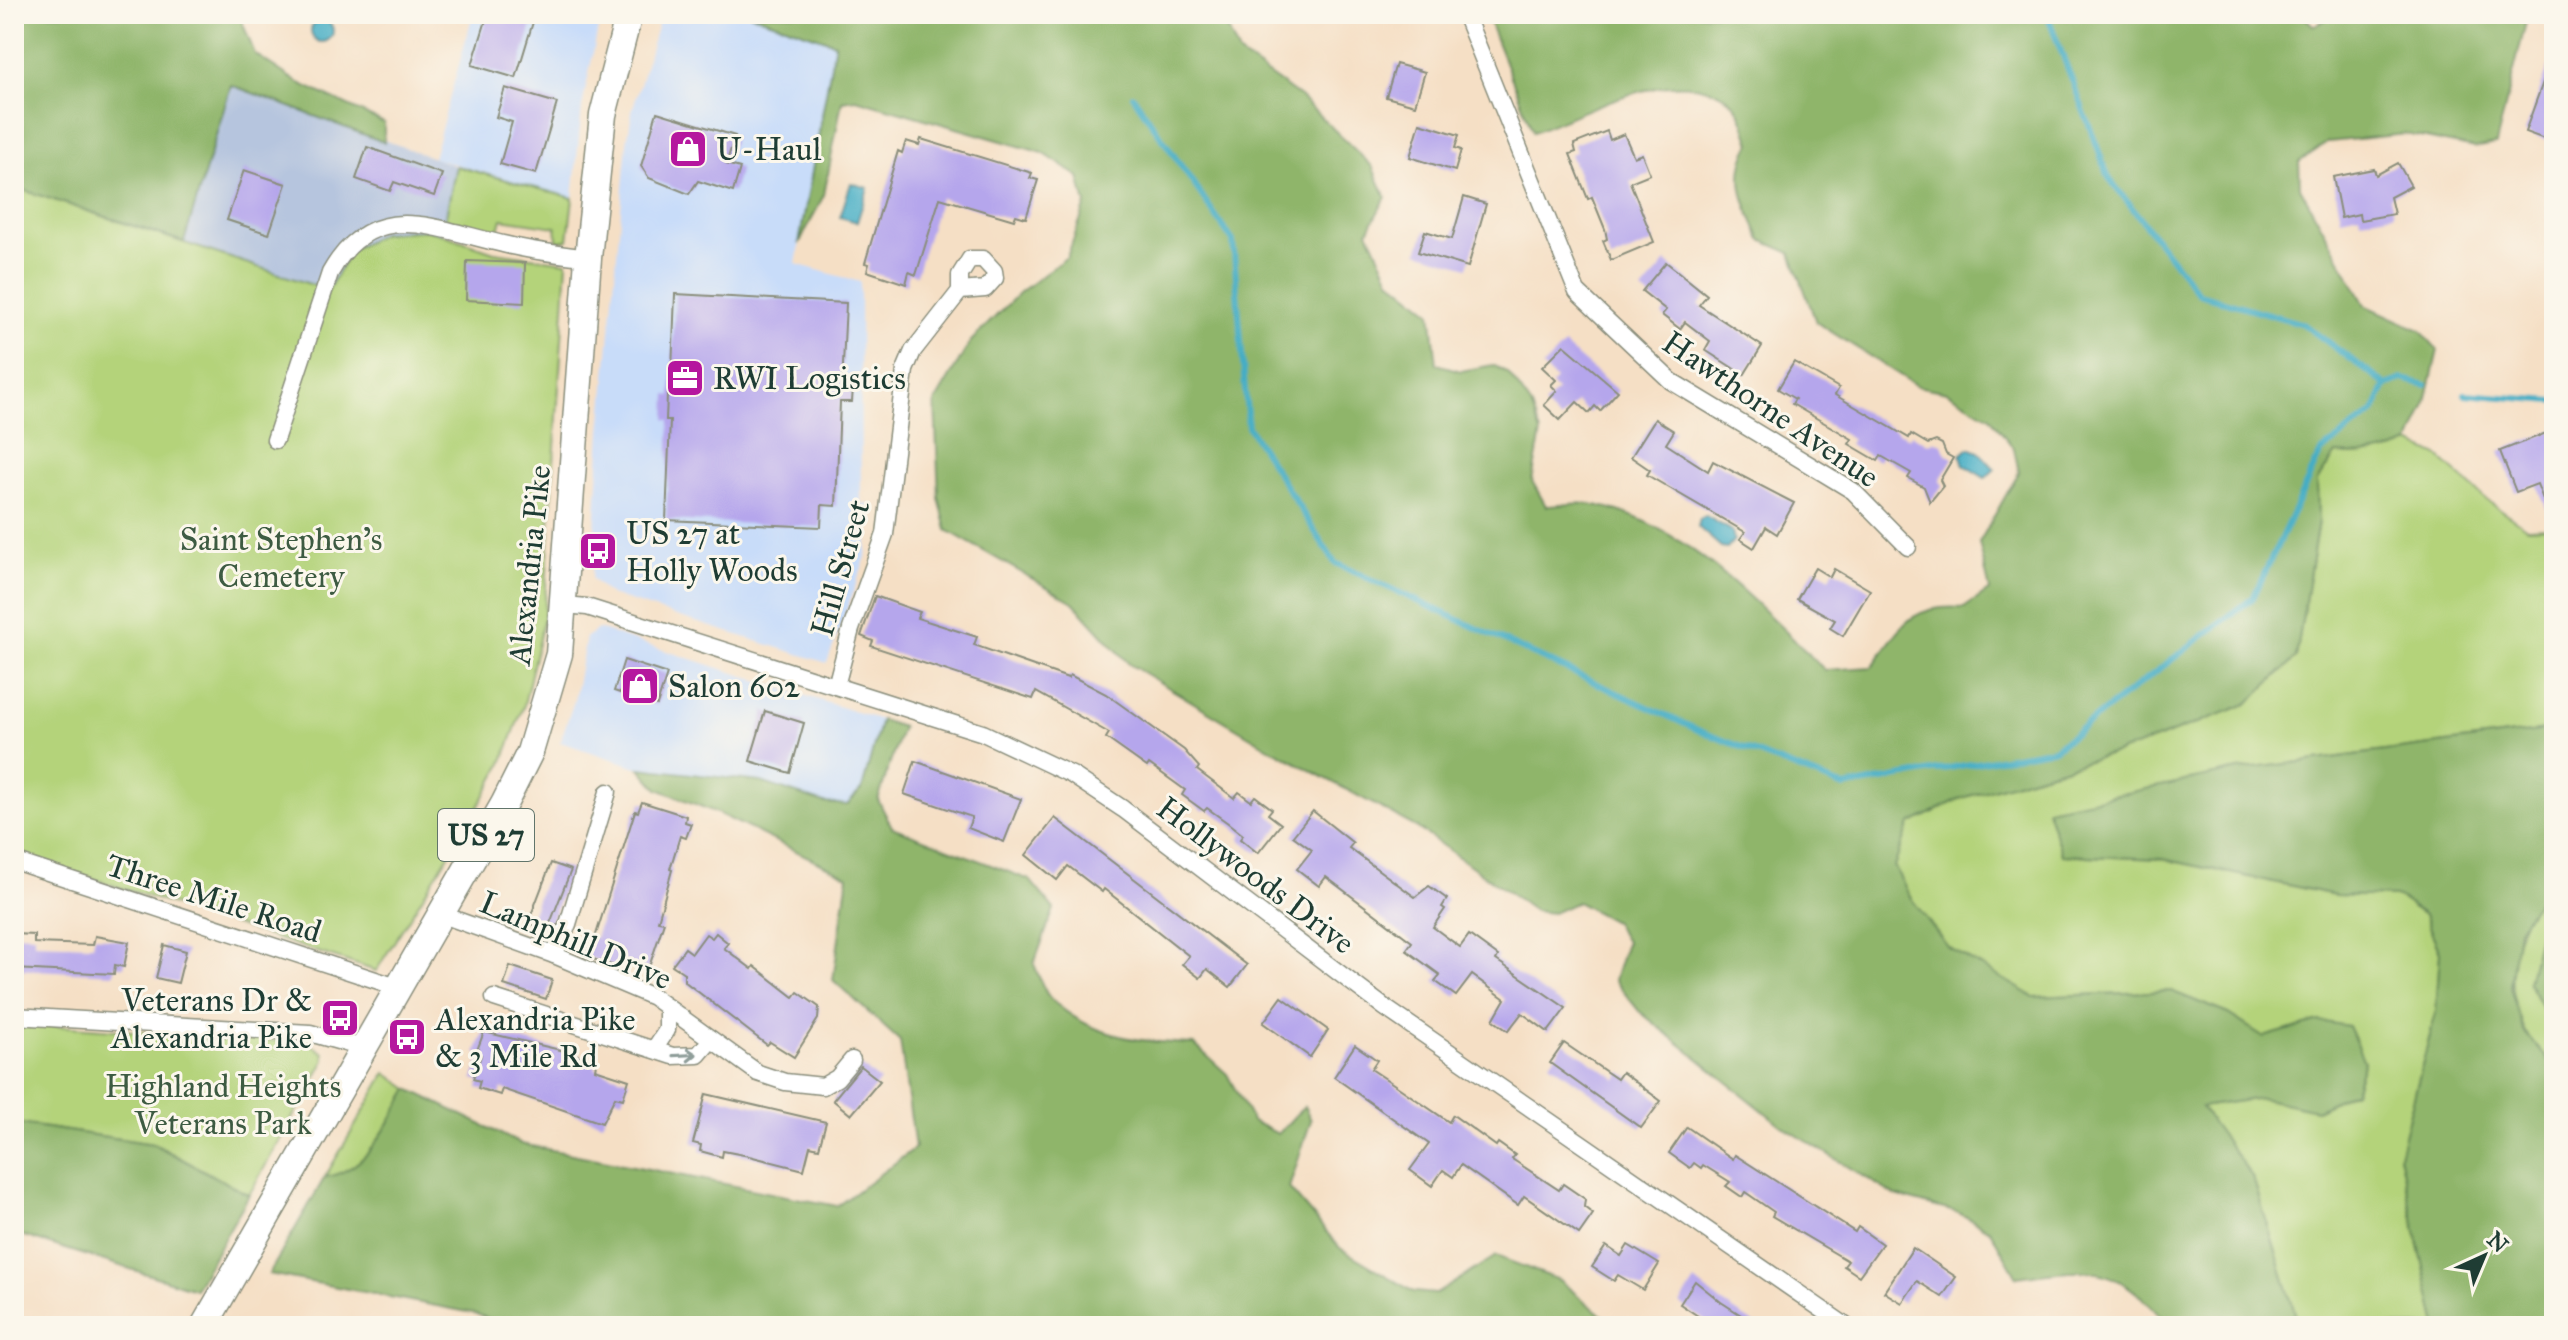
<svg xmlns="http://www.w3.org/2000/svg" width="2568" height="1340" font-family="'IM FELL Great Primer',serif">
  <rect width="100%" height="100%" fill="#fbf7ec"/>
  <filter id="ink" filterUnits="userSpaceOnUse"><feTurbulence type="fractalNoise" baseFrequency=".0125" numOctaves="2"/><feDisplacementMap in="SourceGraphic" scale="16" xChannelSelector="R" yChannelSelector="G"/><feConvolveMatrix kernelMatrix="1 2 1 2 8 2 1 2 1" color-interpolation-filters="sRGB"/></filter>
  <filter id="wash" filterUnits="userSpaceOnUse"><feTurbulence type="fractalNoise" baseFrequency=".006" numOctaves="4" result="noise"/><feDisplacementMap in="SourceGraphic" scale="32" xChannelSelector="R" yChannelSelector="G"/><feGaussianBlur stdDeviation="1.8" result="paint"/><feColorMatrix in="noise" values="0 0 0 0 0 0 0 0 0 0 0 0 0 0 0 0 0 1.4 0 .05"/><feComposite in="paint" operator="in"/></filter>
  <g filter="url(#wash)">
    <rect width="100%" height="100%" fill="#f5dfc5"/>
    <g fill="#c8dcf9">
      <path d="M473,14H601L582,107L573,198L433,158Z"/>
      <path d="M661,14H750L836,42L796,264L860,282L861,504H869L866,557L827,663L610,595L592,579L601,431L627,143L632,111Z"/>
      <path d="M598,629L881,720L862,789L847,805L824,803L761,782L640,768L560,742L574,701L586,637Z"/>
    </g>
    <path fill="#b6c5de" d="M231,85L456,166L443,234L328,290L184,242Z"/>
    <g fill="#b4d37a" stroke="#6a8857" stroke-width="2">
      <path d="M456,166L573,198L568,240L557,241L556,227L502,219L498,234L445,220Z"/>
      <path d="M14,187L328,290L351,250L383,233L430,230L494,252L567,262L544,617L524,705L501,766L472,818L376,971L14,853Z"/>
      <path d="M2410,443L2438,456L2485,499L2527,528L2554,527V729L2239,770L2047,810L2062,855L2163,859L2335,895L2398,897L2424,915L2440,952L2436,1012L2399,1155L2437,1326H2299L2253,1178L2200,1107L2261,1098L2316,1110L2354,1091L2364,1061L2319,1021L2264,1037L2228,1014L2171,991L2034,997L1948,947L1910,897L1894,866L1910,824L1959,799L2138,746L2247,704L2296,658L2318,522L2317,481L2336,454C2363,456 2386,454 2410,443Z"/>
      <path d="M2554,878V921L2540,932L2528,982L2554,1029V1067C2544,1055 2529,1042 2523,1028C2499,977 2515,916 2554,878Z"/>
      <path d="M14,1023L309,1043L324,1053L325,1060L249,1195L154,1144L14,1123Z"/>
      <path d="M386,1073L409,1089C386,1125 370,1170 325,1177Z"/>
    </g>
    <g fill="#8fb56a" stroke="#57794f" stroke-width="2">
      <path d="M14,14H239L255,54L297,82L384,123V142L231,85L184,242L14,187Z"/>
      <path d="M750,14H1221L1239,54L1300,97L1372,166L1386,197L1368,231L1390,279L1431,312L1437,364L1461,371L1493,365L1508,373L1531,405L1541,433L1532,481L1546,506C1559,506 1575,502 1588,504C1681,517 1761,609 1825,670L1872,667C1901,627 1910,603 1964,608L1990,590L1979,543L2019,472L2014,449L1990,417L1947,392L1917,386L1816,322L1791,253L1761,240C1746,206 1730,178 1751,143C1746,131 1742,111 1733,103C1682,58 1587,112 1533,132L1486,14H2301L2314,26L2336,14H2528L2496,144L2474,148L2406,134L2328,142L2299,162L2300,187L2365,305L2420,330L2438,350L2425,406L2410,443C2386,454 2363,456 2336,454L2317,481L2318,521L2296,658L2247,704L2138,746L1959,799L1910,824L1894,866L1910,897L1948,947L2034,997L2171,991L2228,1014L2264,1037L2319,1021L2348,1026L2364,1061L2354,1091L2316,1110L2261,1098L2201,1107L2253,1178L2299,1326H2170C2114,1264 2097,1266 2017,1277L1990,1230L1959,1213L1896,1196L1782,1126L1639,1011L1614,980L1626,942L1614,922L1577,902L1553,913L1535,911L1416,827L1271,749L1129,664L1073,602L947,530L939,498L935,402L971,341L1019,293L1067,257L1086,204L1079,177L1043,153L856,99L842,101L824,195L799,244L835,43Z"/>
      <path d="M881,720L902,727L878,800L892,827L1030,880L1054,909L1034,964C1038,974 1043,990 1050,998C1091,1038 1139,1042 1194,1044L1227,1074L1252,1121L1278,1134L1304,1106L1311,1120L1289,1188L1340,1248L1414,1292L1436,1294L1496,1256L1559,1280L1615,1326H510L473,1313L269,1274L325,1177C370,1170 386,1125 409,1089L521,1144L837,1206L915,1148L900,1041L833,980L848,876L717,813L658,789L640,768L761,782L824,803L847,805L862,789Z"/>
      <path d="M2554,729V878L2518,929L2510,987L2523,1030L2554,1067V1326H2437L2399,1155L2436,1012L2440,952L2424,915L2398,897L2335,895L2163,859L2062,855L2047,809L2239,770Z"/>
      <path d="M2554,921V1029L2528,982L2540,931Z"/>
      <path d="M14,1123L154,1144L249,1195L195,1289L14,1233Z"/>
    </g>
    <g fill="#45adc5" stroke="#32757c" stroke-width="2">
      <circle cx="322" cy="31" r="11"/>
      <path d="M851,183L868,188L857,222L840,217Z"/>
      <path d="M1969,448L1979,452L1995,469L1985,478L1964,465L1961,455Z"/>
      <path d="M1706,516L1732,531L1734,540L1727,548L1721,547L1698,527L1700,519Z"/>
    </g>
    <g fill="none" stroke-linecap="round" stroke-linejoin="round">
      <g stroke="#45adc5" stroke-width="6">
        <path d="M2047,14L2109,178L2199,294L2303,324L2386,385"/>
        <path d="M1133,96L1233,241L1248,427L1335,563L1700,731L1844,787L2054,749L2253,598L2321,452L2374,412L2386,385L2403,379L2426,385"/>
        <path d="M2465,394L2554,401"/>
      </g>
    </g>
    <g id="blocks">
      <g fill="#b5a6ec">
        <path d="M488,14H508L533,22L516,78L472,65Z"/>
        <path d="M2552,57L2554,121L2547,140L2525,132Z"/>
        <path d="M1396,64L1425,72L1415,105L1386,97Z"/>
        <path d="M505,88L557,103L536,174L500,164L512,122L496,117Z"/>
        <path d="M657,112L735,136L726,164L740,168L733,192L698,181L689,194L649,178L641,166Z"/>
        <path d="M1420,123L1459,135L1455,148L1461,150L1455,171L1410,157Z"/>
        <path d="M1607,131L1610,140L1624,134L1634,157L1642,154L1650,174L1630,182L1654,242L1611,260L1603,241L1607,239L1605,229L1592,197L1588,199L1570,154L1576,152L1574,144Z"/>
        <path d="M921,139L1032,173L1030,178L1038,180L1026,218L1016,215L1014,220L940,198L916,275L909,272L906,284L867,271L869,264L865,263L898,151L902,153L906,141L919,145Z"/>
        <path d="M367,147L442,174L434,196L394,182L390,191L356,179Z"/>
        <path d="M2398,163L2411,186L2390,197L2394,214L2360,220L2359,214L2341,218L2333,177L2374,169L2376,175Z"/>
        <path d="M244,170L286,184L269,234L227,220Z"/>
        <path d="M1464,197L1486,204L1468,267L1418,252L1425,231L1452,239Z"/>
        <path d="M467,261L525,263L524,303L466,300Z"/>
        <path d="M1666,262L1707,295L1699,305L1762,346L1744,375L1705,350L1710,341L1685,322L1680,329L1662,315L1666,310L1642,291Z"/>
        <path d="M675,294L846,303L842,386L853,387L852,402H840L836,506L822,505L821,527L666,520L670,420H666L667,395L671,396Z"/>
        <path d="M1564,345L1618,391L1600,411L1595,406L1589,413L1577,402L1560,420L1544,405L1557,391L1551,385L1556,380L1542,367Z"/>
        <path d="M1794,362L1839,388L1835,395L1909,438L1911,434L1928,444L1936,441L1942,444L1946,454L1953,458L1940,480L1943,486L1930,502L1924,487L1908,478L1911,473L1881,456L1878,461L1849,444L1852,439L1792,404L1795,399L1778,389Z"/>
        <path d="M1655,419L1674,431L1666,444L1708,471L1713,461L1794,503L1777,534L1766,527L1754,548L1740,539L1745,532L1647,475L1650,470L1631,457Z"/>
        <path d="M2554,430V524L2553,525L2537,484L2516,492L2500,451Z"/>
        <path d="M1815,568L1830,577L1834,569L1870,590L1843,636L1830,628L1835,620L1797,599Z"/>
        <path d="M875,596L920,612L917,618L977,637L974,645L1068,678L1070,675L1106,694L1184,750L1199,767L1197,770L1234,798L1239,792L1251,801L1255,796L1272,809L1268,814L1281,824L1258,853L1240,839L1243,835L1228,823L1207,808L1204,811L1182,795L1185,790L1149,764L1147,767L1106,738L1109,733L1036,692L1033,699L871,646L873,641L861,636Z"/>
        <path d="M624,660L667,674L657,705L614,691Z"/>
        <path d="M765,711L804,723L790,773L750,761Z"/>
        <path d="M915,761L1021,799L1004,842L968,828L972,817L904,794Z"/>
        <path d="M642,802L686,816L685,822L691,824L686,838L680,836L670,869L672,870L658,921L664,922L648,970L619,960L617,967L584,956L590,936L595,938L635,811L638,812Z"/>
        <path d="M1313,811L1353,843L1349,848L1415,897L1429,886L1447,899L1442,907L1445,909L1433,927L1460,947L1469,935L1498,956L1496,960L1566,1008L1548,1032L1522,1013L1508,1031L1493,1020L1505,999L1472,975L1456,996L1435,981L1440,975L1406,950L1412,942L1326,877L1319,886L1297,869L1312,850L1293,836Z"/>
        <path d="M1055,818L1247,965L1230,987L1207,969L1200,978L1182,964L1189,956L1104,889L1102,892L1068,866L1057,880L1026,855Z"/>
        <path d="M551,863L571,870L547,931L528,923Z"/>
        <path d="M716,933L728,943L724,948L752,969L754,966L794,997L798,992L819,1007L818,1019L794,1057L770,1042L767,1045L684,981V973L672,965L685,948L692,953L706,934L712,938Z"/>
        <path d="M14,934L34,935V943L93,945L95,936L129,942L124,967L115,965L114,974L14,969Z"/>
        <path d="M164,945L186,951L178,983L156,978Z"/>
        <path d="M510,966L552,980L546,999L504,985Z"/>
        <path d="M1282,997L1328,1030L1310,1057L1263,1023Z"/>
        <path d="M484,1032L573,1053L596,1064L595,1069L629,1080L623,1099L615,1097L602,1123L502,1089L500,1095L478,1088L480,1081L473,1079L481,1055L476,1053Z"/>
        <path d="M1564,1043L1617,1079L1622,1072L1661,1101L1641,1128L1550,1063Z"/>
        <path d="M1355,1045L1377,1060L1371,1069L1395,1085L1449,1122L1453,1115L1496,1146L1498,1143L1515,1155L1512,1159L1559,1190L1563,1184L1585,1199L1584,1207L1593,1214L1579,1234L1524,1196L1518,1205L1461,1165L1453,1177L1443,1170L1432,1186L1410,1170L1429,1144L1334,1077Z"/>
        <path d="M861,1066L880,1081L851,1115L833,1100Z"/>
        <path d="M706,1094L826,1122L819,1148L810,1146L804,1170L749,1156L723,1151L722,1157L700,1151L701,1145L693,1143Z"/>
        <path d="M1687,1127L1733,1159L1735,1155L1855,1232L1858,1227L1882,1244L1859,1276L1844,1266L1848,1261L1772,1216L1774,1212L1745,1192L1742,1197L1726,1186L1730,1182L1703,1165L1701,1168L1694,1163L1690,1168L1669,1153Z"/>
        <path d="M1628,1245L1659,1264L1643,1290L1618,1275L1614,1281L1592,1267L1606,1246L1621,1256Z"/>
        <path d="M1913,1248L1956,1277L1942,1297L1917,1281L1902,1303L1884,1292Z"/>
        <path d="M1695,1281L1721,1302L1758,1326H1713L1680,1304Z"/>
      </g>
    </g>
  </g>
  <g filter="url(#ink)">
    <use href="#blocks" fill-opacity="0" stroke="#8a8e7c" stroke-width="2"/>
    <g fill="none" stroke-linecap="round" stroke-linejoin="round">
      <g stroke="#8a8e7c" stroke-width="19">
        <g id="street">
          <path d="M1465,14L1577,292L1671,381L1853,491L1908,547"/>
          <path d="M275,440L330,273C373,196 435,229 503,244C530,251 560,254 588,258"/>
          <path d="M565,605L587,607L983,733L1072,775L1123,809L1384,1007L1846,1326"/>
          <path d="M836,686L851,629L885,534L905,370L913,351L960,291L985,289L995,278L994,271L983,259H970L960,275V291"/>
          <path d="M14,861L397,987"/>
          <path d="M440,914L554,955L653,997L758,1073L785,1082L823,1086L837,1078L852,1060"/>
          <path d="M554,955L568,924L608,792"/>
          <path d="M494,998L673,1056L698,1055L711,1040"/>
          <path d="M14,1016L310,1033L363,1048"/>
          <path d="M655,1048L667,1030V1007"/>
        </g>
      </g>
      <g stroke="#8a8e7c" stroke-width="29">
        <path id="primary" d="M204,1326L504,804L530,752L559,654L588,258L603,115L629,14"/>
      </g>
      <use href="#street" stroke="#fff" stroke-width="16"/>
      <use href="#primary" stroke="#fff" stroke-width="26"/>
    </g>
    <defs><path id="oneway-shaft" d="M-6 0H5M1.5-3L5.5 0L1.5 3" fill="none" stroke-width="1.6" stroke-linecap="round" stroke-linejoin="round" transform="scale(2)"/></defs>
    <use stroke="#8f9e9a" href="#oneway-shaft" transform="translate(685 1055) rotate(-3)"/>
  </g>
  <defs>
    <g id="shop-square" transform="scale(2)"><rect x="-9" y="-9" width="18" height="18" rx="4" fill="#b5179e" stroke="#fbf7ec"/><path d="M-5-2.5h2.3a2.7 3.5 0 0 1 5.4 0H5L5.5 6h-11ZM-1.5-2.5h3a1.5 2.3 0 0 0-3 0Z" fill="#fff"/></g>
    <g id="office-square" transform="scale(2)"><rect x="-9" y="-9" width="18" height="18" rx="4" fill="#b5179e" stroke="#fbf7ec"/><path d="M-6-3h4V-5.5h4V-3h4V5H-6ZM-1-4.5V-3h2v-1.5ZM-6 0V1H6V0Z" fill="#fff"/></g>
    <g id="bus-square" transform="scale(2)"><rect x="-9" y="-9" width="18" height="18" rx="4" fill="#b5179e" stroke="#fbf7ec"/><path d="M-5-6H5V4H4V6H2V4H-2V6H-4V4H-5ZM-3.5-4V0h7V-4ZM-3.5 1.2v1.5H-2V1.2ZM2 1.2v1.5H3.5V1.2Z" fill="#fff"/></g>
  </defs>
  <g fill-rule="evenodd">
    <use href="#shop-square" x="688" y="149"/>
    <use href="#office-square" x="685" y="378"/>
    <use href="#bus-square" x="598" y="551"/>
    <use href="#shop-square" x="640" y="686"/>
    <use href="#bus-square" x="340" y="1018"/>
    <use href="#bus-square" x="407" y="1037"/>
  </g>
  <g text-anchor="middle" stroke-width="6" stroke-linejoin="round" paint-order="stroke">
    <rect fill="#fbf7ec" stroke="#61756b" stroke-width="2" x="438" y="809" width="96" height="52" rx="6"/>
    <g font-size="30" font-weight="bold" fill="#1f3d34">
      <text x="486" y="845">US 27</text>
    </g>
    <g font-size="32" fill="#1f3d34" stroke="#fbf7ec" text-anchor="start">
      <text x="716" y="160">U-Haul</text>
      <text x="713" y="389">RWI Logistics</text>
      <text x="626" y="544">US 27 at<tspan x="626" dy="37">Holly Woods</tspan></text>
      <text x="668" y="697">Salon 602</text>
      <text x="312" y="1011" text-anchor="end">Veterans Dr &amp;<tspan x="312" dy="37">Alexandria Pike</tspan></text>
      <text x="435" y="1030">Alexandria Pike<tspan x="435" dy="37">&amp; 3 Mile Rd</tspan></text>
    </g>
    <g font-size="32" fill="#1f3d34" stroke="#fbf7ec">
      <text transform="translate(1771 409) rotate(34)" y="11">Hawthorne Avenue</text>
      <text transform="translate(529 565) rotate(-84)" y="11">Alexandria Pike</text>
      <text transform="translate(840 568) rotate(-74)" y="11">Hill Street</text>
      <text transform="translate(1256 875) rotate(37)" y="11">Hollywoods Drive</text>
      <text transform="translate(214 898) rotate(18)" y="11">Three Mile Road</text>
      <text transform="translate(576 940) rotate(23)" y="11">Lamphill Drive</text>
    </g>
    <g font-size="32" fill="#3d5b42" stroke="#fbf7ec">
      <text x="281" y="550">Saint Stephen’s<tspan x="281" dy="37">Cemetery</tspan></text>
      <text x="223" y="1097">Highland Heights<tspan x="223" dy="37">Veterans Park</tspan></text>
    </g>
  </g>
  <rect width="2568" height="1340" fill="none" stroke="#fbf7ec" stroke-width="48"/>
  <g transform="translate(2484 1256) rotate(44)" stroke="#fbf7ec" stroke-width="6" paint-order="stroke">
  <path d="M0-6L14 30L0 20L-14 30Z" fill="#1f3d34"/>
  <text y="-12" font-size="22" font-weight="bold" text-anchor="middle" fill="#1f3d34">N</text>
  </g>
</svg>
